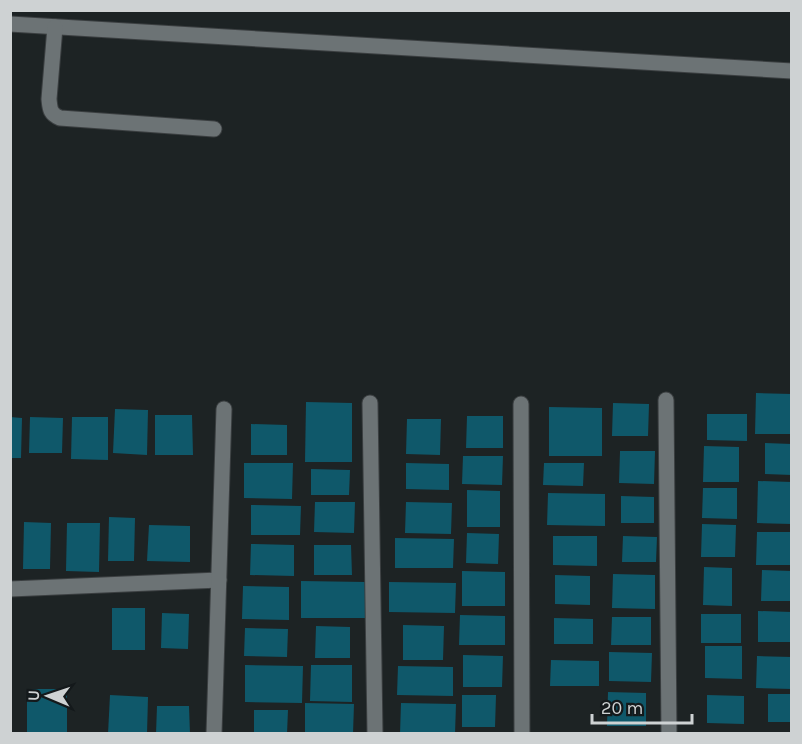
<svg xmlns="http://www.w3.org/2000/svg" width="802" height="744" font-family="Karla,sans-serif">
  <rect width="100%" height="100%" fill="#1d2324"/>
  <g fill="#0f586a">
    <path d="M756,393L792,394V434H755Z"/>
    <path d="M306,402L352,403V462H305Z"/>
    <path d="M613,403L649,404L648,436H612Z"/>
    <path d="M549,407L602,408V456H549Z"/>
    <path d="M115,409L148,410L147,455L113,453Z"/>
    <path d="M707,414H747V441L707,440Z"/>
    <path d="M155,415H192L193,455H155Z"/>
    <path d="M467,416H503V448H466Z"/>
    <path d="M10,417L22,418L21,458H10Z"/>
    <path d="M30,417L63,418L62,453H29Z"/>
    <path d="M72,417H108V460L71,459Z"/>
    <path d="M407,419H441L440,455L406,454Z"/>
    <path d="M251,424L287,425V455H251Z"/>
    <path d="M765,443L792,444V475L765,474Z"/>
    <path d="M704,446L739,447V482H703Z"/>
    <path d="M620,451H655L654,484L619,483Z"/>
    <path d="M463,456H503L502,485L462,484Z"/>
    <path d="M244,463H293L292,499L244,498Z"/>
    <path d="M406,463L449,464V490L406,489Z"/>
    <path d="M544,463H584L583,486L543,485Z"/>
    <path d="M311,469L350,470L349,495H311Z"/>
    <path d="M758,481L792,482V524L757,523Z"/>
    <path d="M703,488H737V519L702,518Z"/>
    <path d="M467,490L500,491V527H467Z"/>
    <path d="M548,493L605,494V526L547,525Z"/>
    <path d="M621,496L654,497V523H621Z"/>
    <path d="M315,502H355L354,533L314,532Z"/>
    <path d="M406,502L452,503L451,534L405,533Z"/>
    <path d="M251,505L301,506L300,535H251Z"/>
    <path d="M109,517L135,518L134,561H108Z"/>
    <path d="M24,522L51,523L50,569H23Z"/>
    <path d="M67,523H100L99,572L66,571Z"/>
    <path d="M702,524L736,525L735,557H701Z"/>
    <path d="M149,525L190,526V562L147,561Z"/>
    <path d="M757,532H792V565H756Z"/>
    <path d="M467,533L499,534L498,564L466,563Z"/>
    <path d="M553,536H597V566L553,565Z"/>
    <path d="M623,536L657,537L656,562H622Z"/>
    <path d="M395,538L454,539L453,568H395Z"/>
    <path d="M251,544L294,545V576L250,575Z"/>
    <path d="M314,545H351L352,575H314Z"/>
    <path d="M704,567L732,568V606L703,605Z"/>
    <path d="M762,570L792,571V601H761Z"/>
    <path d="M462,571L505,572V606H462Z"/>
    <path d="M613,574L655,575V609L612,608Z"/>
    <path d="M555,575L590,576V605L555,604Z"/>
    <path d="M301,581L366,582L365,618H301Z"/>
    <path d="M389,582L456,583L455,613L389,612Z"/>
    <path d="M243,586L289,587V620L242,619Z"/>
    <rect x="112" y="608" width="33" height="42"/>
    <path d="M758,611L792,612V642H758Z"/>
    <path d="M162,613L189,614L188,649L161,648Z"/>
    <rect x="701" y="614" width="40" height="29"/>
    <path d="M460,615L505,616V645H459Z"/>
    <path d="M612,617H651V645H611Z"/>
    <path d="M554,618L593,619V644H554Z"/>
    <path d="M403,625L444,626L443,660H403Z"/>
    <path d="M316,626L350,627V658H315Z"/>
    <path d="M245,628L288,629L287,657L244,656Z"/>
    <path d="M705,646H742V679L705,678Z"/>
    <path d="M609,652L652,653L651,682L609,681Z"/>
    <path d="M463,655L503,656L502,687H463Z"/>
    <path d="M757,656L792,657V689L756,688Z"/>
    <path d="M551,660L599,661V686H550Z"/>
    <path d="M245,665L303,666L302,703L245,702Z"/>
    <path d="M311,665H352V702L310,701Z"/>
    <path d="M398,666L453,667V696L397,695Z"/>
    <rect x="27" y="689" width="40" height="45"/>
    <path d="M608,692L646,693V726H607Z"/>
    <rect x="768" y="694" width="24" height="28"/>
    <path d="M110,695L148,697L147,734H108Z"/>
    <path d="M462,695H496L495,727H462Z"/>
    <path d="M707,695L744,696V724L707,723Z"/>
    <path d="M305,703L354,704L353,734H305Z"/>
    <path d="M401,703L456,704L455,734H400Z"/>
    <path d="M157,706H189L190,734H156Z"/>
    <path d="M254,710H288L287,734H254Z"/>
  </g>
  <g fill="none" stroke-linecap="round" stroke-linejoin="round">
    <g stroke="#3b3f41" stroke-width="17">
      <g id="minor">
        <path d="M10,24L792,71"/>
        <path d="M55,27L49,99C50,109 50,114 60,118L214,129"/>
        <path d="M666,400L669,734"/>
        <path d="M370,403L375,734"/>
        <path d="M521,404L522,734"/>
        <path d="M10,589L219,580"/>
        <path d="M214,734L224,409"/>
      </g>
    </g>
    <use href="#minor" stroke="#6c7375" stroke-width="15"/>
  </g>
  <rect width="802" height="744" fill="none" stroke="#ced2d3" stroke-width="24"/>
  <g transform="translate(48 696) rotate(272)" stroke="#14191b" stroke-width="4.5" paint-order="stroke">
  <path d="M0-4.5L10 22L0 15L-10 22Z" fill="#ced2d3"/>
  <text y="-9" font-size="16" font-weight="bold" text-anchor="middle" fill="#ced2d3">U</text>
  </g>
  <path d="M592 714v9h100v-9" fill="none" stroke="#ced2d3" stroke-width="3"/>
  <text x="601" y="714" font-size="18" fill="#ced2d3" stroke="#14191b" stroke-width="4.5" paint-order="stroke">20 m</text>
</svg>
